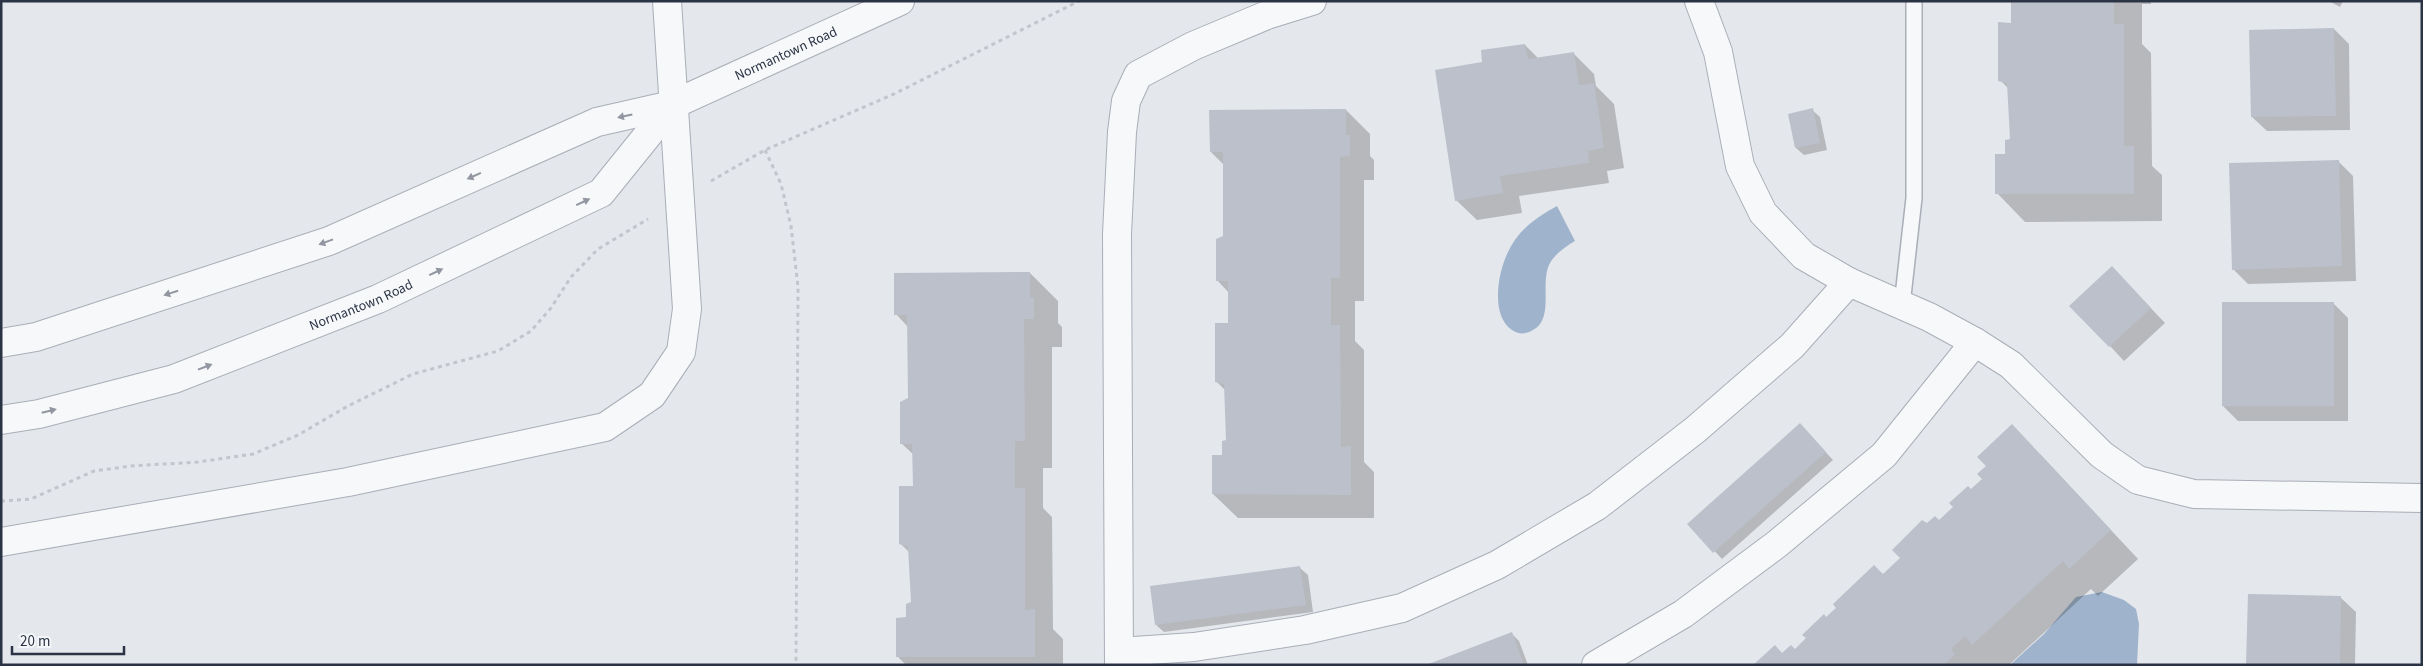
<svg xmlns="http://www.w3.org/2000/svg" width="2423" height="666" font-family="'Source Sans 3',sans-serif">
  <rect width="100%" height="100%" fill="#e4e7ec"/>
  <g fill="#9fb4cc">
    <path d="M1557,206L1575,241C1565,247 1556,253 1550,263C1539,283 1555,318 1533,330C1526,334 1519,335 1512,330C1490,315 1498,272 1508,252C1518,230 1537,217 1557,206Z"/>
    <path d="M2102,592L2124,600L2136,609L2139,624L2137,665H2010L2044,634L2076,597Z"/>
  </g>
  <g fill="#0003">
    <path d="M2013,1H2151V4H2142V44L2151,53L2152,166L2162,175V221L2025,222L1997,193L2011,140L2009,89L2000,80L2012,24Z"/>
    <path d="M2329,1H2343L2340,7Z"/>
    <path d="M2334,29L2349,44L2350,130L2267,131L2252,117Z"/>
    <path d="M1525,45L1538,58L1573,53L1594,74L1596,86L1614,104L1624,168L1607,171L1609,183L1519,196L1522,213L1477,220L1456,200L1484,63Z"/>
    <path d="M1346,110L1370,134V156L1374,160V180H1364V301H1355V341L1364,350V462L1374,472V518H1238L1213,494L1228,441L1226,391L1216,381L1230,324L1229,293L1217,280L1225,236L1224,165L1211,152Z"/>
    <path d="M1812,110L1820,117L1827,150L1804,155L1796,148Z"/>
    <path d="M2339,162L2353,176L2356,281L2248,284L2233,269Z"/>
    <path d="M1030,273L1058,301V323L1062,327V347H1052V468H1043V508L1052,517L1053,629L1063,639V665H906L898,657L912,603L910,553L901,544L914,487V455L901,443L909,399L908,327L896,314Z"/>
    <path d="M2127,283L2165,323L2124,361L2110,346Z"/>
    <path d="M2333,303L2348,318V421H2238L2223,406Z"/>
    <path d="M1807,432L1833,460L1722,559L1689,524Z"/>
    <path d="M2040,454L2138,559L2098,596L2091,589L2009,665H1755L1795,651L1827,619L1883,576L1901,558L1927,525L1939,522L1971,491Z"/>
    <path d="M1300,568L1308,575L1313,612L1164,632L1156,625Z"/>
    <path d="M2341,598L2356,612L2355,665H2247Z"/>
    <path d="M1512,634L1519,641L1528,665H1430Z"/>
  </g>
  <g fill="#bbc0ca">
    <path d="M2011,1H2114V24H2124V146H2134V194H1995V154H2005V140L2010,139L2007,83L1998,81V22L2011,23Z"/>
    <path d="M2334,28L2336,116L2251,117L2249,30Z"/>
    <path d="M1525,44L1528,59L1574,52L1579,85L1594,83L1604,148L1588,151L1589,163L1500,176L1503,193L1455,201L1435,70L1482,62L1481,50Z"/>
    <path d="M1813,108L1820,143L1795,148L1788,114Z"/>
    <path d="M1346,109V135H1350V156L1340,157V278H1331V325H1340L1341,447L1351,446V495L1212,494V455H1222V441L1226,440L1224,384L1215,382V323H1228V281H1216V239L1223,236V152H1210L1209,110Z"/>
    <path d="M2339,160L2342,266L2232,270L2229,163Z"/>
    <path d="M2112,266L2151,308L2109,347L2069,306Z"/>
    <path d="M1030,272V298H1034V319H1024L1025,441H1015V488H1025V610L1035,609V657H896V618L906,617V604L911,602L908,547L899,544V486H913L912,444H900V402L908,398L907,315H894V273Z"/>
    <rect x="2222" y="302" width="112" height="104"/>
    <path d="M1800,423L1826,452L1713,553L1687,524Z"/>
    <path d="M2012,424L2111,530L2069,569L2063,561L1972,645L1965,636L1951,649L1955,654L1944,665H1753L1775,645L1782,653L1791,645L1795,649L1806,638L1802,635L1824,614L1826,617L1836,608L1833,604L1874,565L1883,574L1900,558L1892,550L1922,520L1927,523L1935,516L1939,520L1953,507L1949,503L1968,486L1971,489L1982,479L1977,474L1986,466L1977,457Z"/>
    <path d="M1300,566L1306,605L1155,625L1150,586Z"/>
    <path d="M2248,594L2341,596L2340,665H2246Z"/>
    <path d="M1512,632L1524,665H1426Z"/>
  </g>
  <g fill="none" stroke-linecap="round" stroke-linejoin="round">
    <g stroke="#a9aeb7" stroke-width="18">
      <path id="service" d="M1902,305L1914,198V1"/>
    </g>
    <g stroke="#a9aeb7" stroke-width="30">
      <g id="minor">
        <path d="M1699,1L1718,52L1740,166L1763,213L1804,256L1849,282L1929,317L1975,342L2011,365L2102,455L2138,480L2194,494L2422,498"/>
        <path d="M1,542L348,482L605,427L652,395L681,352L687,309L667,1"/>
        <path d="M1119,652L1194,647L1305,630L1402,608L1497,565L1597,506L1695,430L1792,346L1849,282"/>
        <path d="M1119,665L1117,234L1122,132L1126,101L1138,75L1193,46L1267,15L1312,1"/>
        <path d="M1596,665L1683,614L1777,544L1884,455L1975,342"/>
      </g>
    </g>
    <g stroke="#a9aeb7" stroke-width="30">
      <g id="tertiary">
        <path id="s1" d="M1,343L36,337L329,241L597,122L672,105L900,1"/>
        <path id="s2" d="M1,420L39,414L174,379L378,299L601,193L672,105"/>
      </g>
    </g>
    <g stroke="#c2c5cb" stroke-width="3" stroke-dasharray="4 4" stroke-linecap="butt">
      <path d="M765,150L781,184L791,226L798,287L796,665"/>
      <path d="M711,181L765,150L894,94L1079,1"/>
      <path d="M1,501L31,499L94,471L131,466L198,462L253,454L298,435L348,406L413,374L498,351L531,331L551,308L571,277L598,249L648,219"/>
    </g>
    <use href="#service" stroke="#f7f8fa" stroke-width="15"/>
    <use href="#minor" stroke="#f7f8fa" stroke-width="28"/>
    <use href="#tertiary" stroke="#f7f8fa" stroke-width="28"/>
  </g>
  <defs><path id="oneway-solid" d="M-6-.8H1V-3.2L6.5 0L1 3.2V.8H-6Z" transform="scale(1.25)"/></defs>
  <g fill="#9196a0">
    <use href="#oneway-solid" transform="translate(625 116) rotate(168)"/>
    <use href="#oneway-solid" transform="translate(474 176) rotate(156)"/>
    <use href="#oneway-solid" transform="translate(583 202) rotate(-25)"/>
    <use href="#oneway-solid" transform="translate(326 242) rotate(160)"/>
    <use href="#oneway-solid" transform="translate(436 272) rotate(-25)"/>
    <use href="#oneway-solid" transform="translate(171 293) rotate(162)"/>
    <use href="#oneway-solid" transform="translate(205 367) rotate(-21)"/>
    <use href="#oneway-solid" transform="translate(49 411) rotate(-14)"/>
  </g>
  <g text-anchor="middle" stroke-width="5" stroke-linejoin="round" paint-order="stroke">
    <g font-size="14" fill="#2b3445" stroke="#f4f6f9">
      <text dy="5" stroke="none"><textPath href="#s1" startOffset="839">Normantown Road</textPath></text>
      <text dy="5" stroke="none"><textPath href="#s2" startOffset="379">Normantown Road</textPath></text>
    </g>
  </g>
  <rect width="2423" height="666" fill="none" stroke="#2b3445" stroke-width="5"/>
  <path d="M12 646v8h112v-8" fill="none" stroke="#2b3445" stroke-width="2.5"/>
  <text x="20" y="646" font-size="15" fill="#2b3445" stroke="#f4f6f9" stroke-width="4" paint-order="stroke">20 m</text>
</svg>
